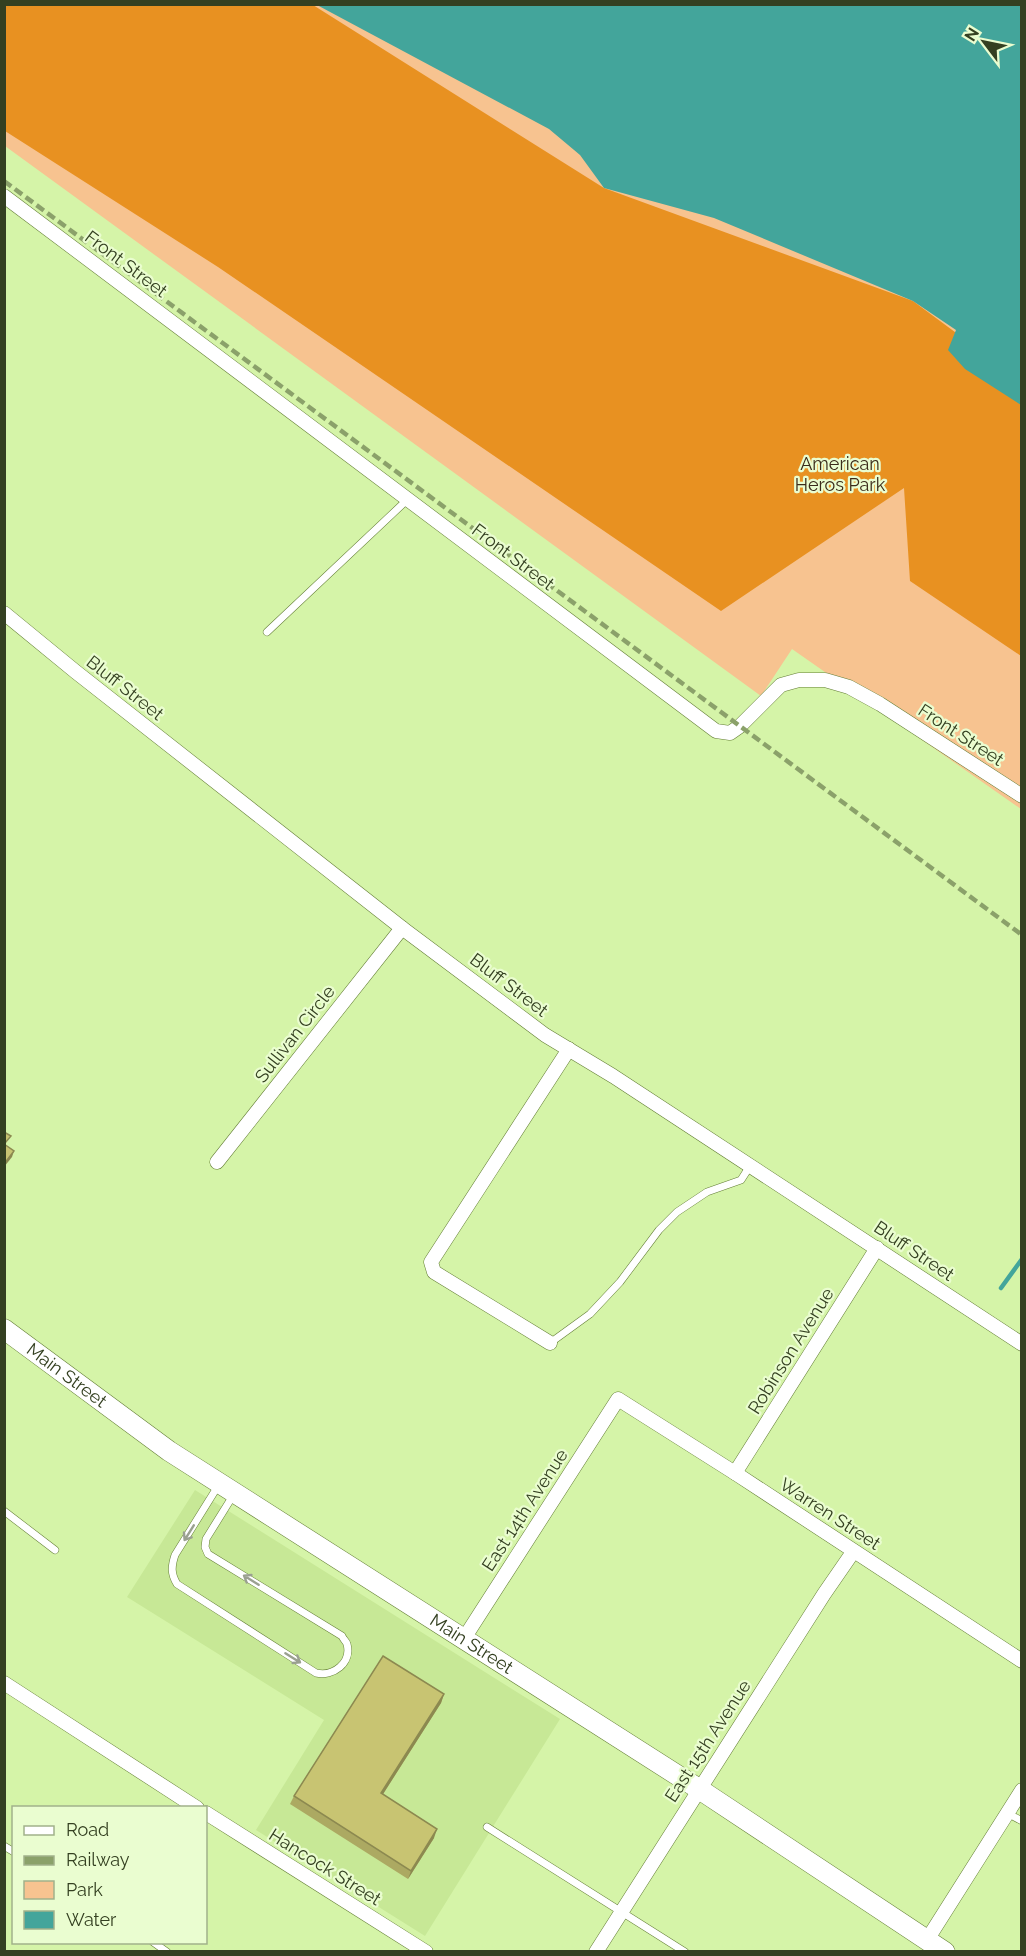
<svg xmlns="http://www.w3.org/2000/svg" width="1026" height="1956" font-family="Raleway,sans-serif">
  <rect width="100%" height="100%" fill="#d5f4a8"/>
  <path fill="#c7e896" d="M195,1490L560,1719L425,1936L256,1830L324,1720L127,1597Z"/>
  <path fill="#f7c390" d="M5,5H411L1021,83V809L792,649L761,696L5,146Z"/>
  <path fill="#e89121" d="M4,5H313L604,188L913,301L1021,381V656L910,581L904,488L721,611L218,267L5,131Z"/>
  <path fill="#43a59b" d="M317,5H1021V405L965,369L948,350L956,330L913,301L714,218L604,188L580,155L549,129Z"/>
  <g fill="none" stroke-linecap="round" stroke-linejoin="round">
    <path stroke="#43a59b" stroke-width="4.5" d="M1001,1288L1022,1259"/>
    <g stroke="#647e36" stroke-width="8">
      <g id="lane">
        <path d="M267,632L407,500"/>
        <path d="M550,1343L590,1314L620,1282L659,1230L677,1212L707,1192L741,1180L750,1166"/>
        <path d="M218,1486L175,1555C171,1567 171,1574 177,1584L316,1673C333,1677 352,1663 347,1644C346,1641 343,1639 342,1636L208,1554L205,1547L206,1539L234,1494"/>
        <path d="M4,1511L55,1550"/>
        <path d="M1007,1813L1022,1821"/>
        <path d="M487,1827L685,1952"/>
        <path d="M4,1846L14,1852"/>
        <path d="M153,1942L167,1952"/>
      </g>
    </g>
    <g stroke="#647e36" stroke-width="15">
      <g id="street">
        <path d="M4,196L716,731L730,733L740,726L781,685L799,680H825L849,687L880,704L1022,796"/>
        <path d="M4,613L76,672L402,928L545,1035L613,1076L1022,1344"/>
        <path d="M217,1162L402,928"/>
        <path d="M550,1343L434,1272L431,1262L569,1049"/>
        <path d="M735,1473L877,1248"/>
        <path d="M463,1640L618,1399L735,1473L1022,1661"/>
        <path d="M4,1683L197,1808"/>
        <path d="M206,1813L426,1952"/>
        <path d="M927,1940L1022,1790"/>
        <path d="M596,1952L824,1594L853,1552"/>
      </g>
    </g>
    <g stroke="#647e36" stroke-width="21">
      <g id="secondary">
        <path id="s1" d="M4,1329L169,1451L699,1789L945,1952"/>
      </g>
    </g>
    <use href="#lane" stroke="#fff" stroke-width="7"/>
    <use href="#street" stroke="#fff" stroke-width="14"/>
    <use href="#secondary" stroke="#fff" stroke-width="20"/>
    <path stroke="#8ba16a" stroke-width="4.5" stroke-dasharray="9 4.5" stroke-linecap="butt" d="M4,181L1022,935"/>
  </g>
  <path fill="#aca962" d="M444,1694L441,1703L383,1794L434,1838L408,1879L290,1804L294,1796Z"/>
  <g fill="#8c8950">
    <path d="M14,1151L12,1157L4,1167V1164Z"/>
    <path d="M444,1694L441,1703L378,1802L381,1793Z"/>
    <path d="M437,1829L434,1838L408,1879L411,1871Z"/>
  </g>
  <g fill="#c8c472" stroke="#8c8950" stroke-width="1.5">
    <path d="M4,1132L11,1136L5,1143H4Z"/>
    <path d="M4,1144L14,1151L4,1164Z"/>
    <path d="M383,1656L444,1694L381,1793L437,1829L411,1871L294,1796Z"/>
  </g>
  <defs><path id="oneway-shaft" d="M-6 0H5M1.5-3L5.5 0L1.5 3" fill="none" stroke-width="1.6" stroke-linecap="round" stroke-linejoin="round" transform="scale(1.5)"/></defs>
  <g stroke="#9aa090">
    <use href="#oneway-shaft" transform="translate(189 1533) rotate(122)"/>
    <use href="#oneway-shaft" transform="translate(251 1580) rotate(-148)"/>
    <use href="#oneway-shaft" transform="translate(293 1658) rotate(32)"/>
  </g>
  <g text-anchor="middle" stroke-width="4.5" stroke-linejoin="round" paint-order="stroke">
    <g font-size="18" fill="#344021" stroke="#eafdd0">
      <text transform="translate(126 264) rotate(37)" y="6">Front Street</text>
      <text transform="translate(513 557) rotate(37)" y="6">Front Street</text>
      <text transform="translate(125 688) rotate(38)" y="6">Bluff Street</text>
      <text transform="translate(961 735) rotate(33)" y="6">Front Street</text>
      <text transform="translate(509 985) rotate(37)" y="6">Bluff Street</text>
      <text transform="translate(295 1034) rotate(-52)" y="6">Sullivan Circle</text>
      <text transform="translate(914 1251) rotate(34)" y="6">Bluff Street</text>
      <text transform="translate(791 1351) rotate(-58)" y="6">Robinson Avenue</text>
      <text dy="6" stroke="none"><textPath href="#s1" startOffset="78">Main Street</textPath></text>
      <text transform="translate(525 1510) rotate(-57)" y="6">East 14th Avenue</text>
      <text transform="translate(830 1514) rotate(33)" y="6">Warren Street</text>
      <text dy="6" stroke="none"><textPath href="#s1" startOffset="564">Main Street</textPath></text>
      <text transform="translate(708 1741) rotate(-57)" y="6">East 15th Avenue</text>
      <text transform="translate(325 1867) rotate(32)" y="6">Hancock Street</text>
    </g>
    <g font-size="18" fill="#3b2b1a" stroke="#eafdd0">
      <text x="840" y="470">American<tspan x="840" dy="21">Heros Park</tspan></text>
    </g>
  </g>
  <rect width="1026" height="1956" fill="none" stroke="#344021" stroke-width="12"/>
  <rect x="12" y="1806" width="195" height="138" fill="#eafdd0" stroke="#a1b18a" stroke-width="1.5"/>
  <rect x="24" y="1826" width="30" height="9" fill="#ffffff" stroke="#a1b18a" stroke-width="1.5"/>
  <text x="66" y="1836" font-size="18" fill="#344021">Road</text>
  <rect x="24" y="1856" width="30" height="9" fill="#8ba16a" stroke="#a1b18a" stroke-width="1.5"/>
  <text x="66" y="1866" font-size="18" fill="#344021">Railway</text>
  <rect x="24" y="1881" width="30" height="18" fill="#f7c390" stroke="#a1b18a" stroke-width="1.5"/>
  <text x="66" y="1896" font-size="18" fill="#344021">Park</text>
  <rect x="24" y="1911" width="30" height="18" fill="#43a59b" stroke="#a1b18a" stroke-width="1.5"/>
  <text x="66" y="1926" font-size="18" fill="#344021">Water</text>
  <g transform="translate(984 42) rotate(302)" stroke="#eafdd0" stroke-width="4.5" paint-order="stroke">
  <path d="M0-4.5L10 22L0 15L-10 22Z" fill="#344021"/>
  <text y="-9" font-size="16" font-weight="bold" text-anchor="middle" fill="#344021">N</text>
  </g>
</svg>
